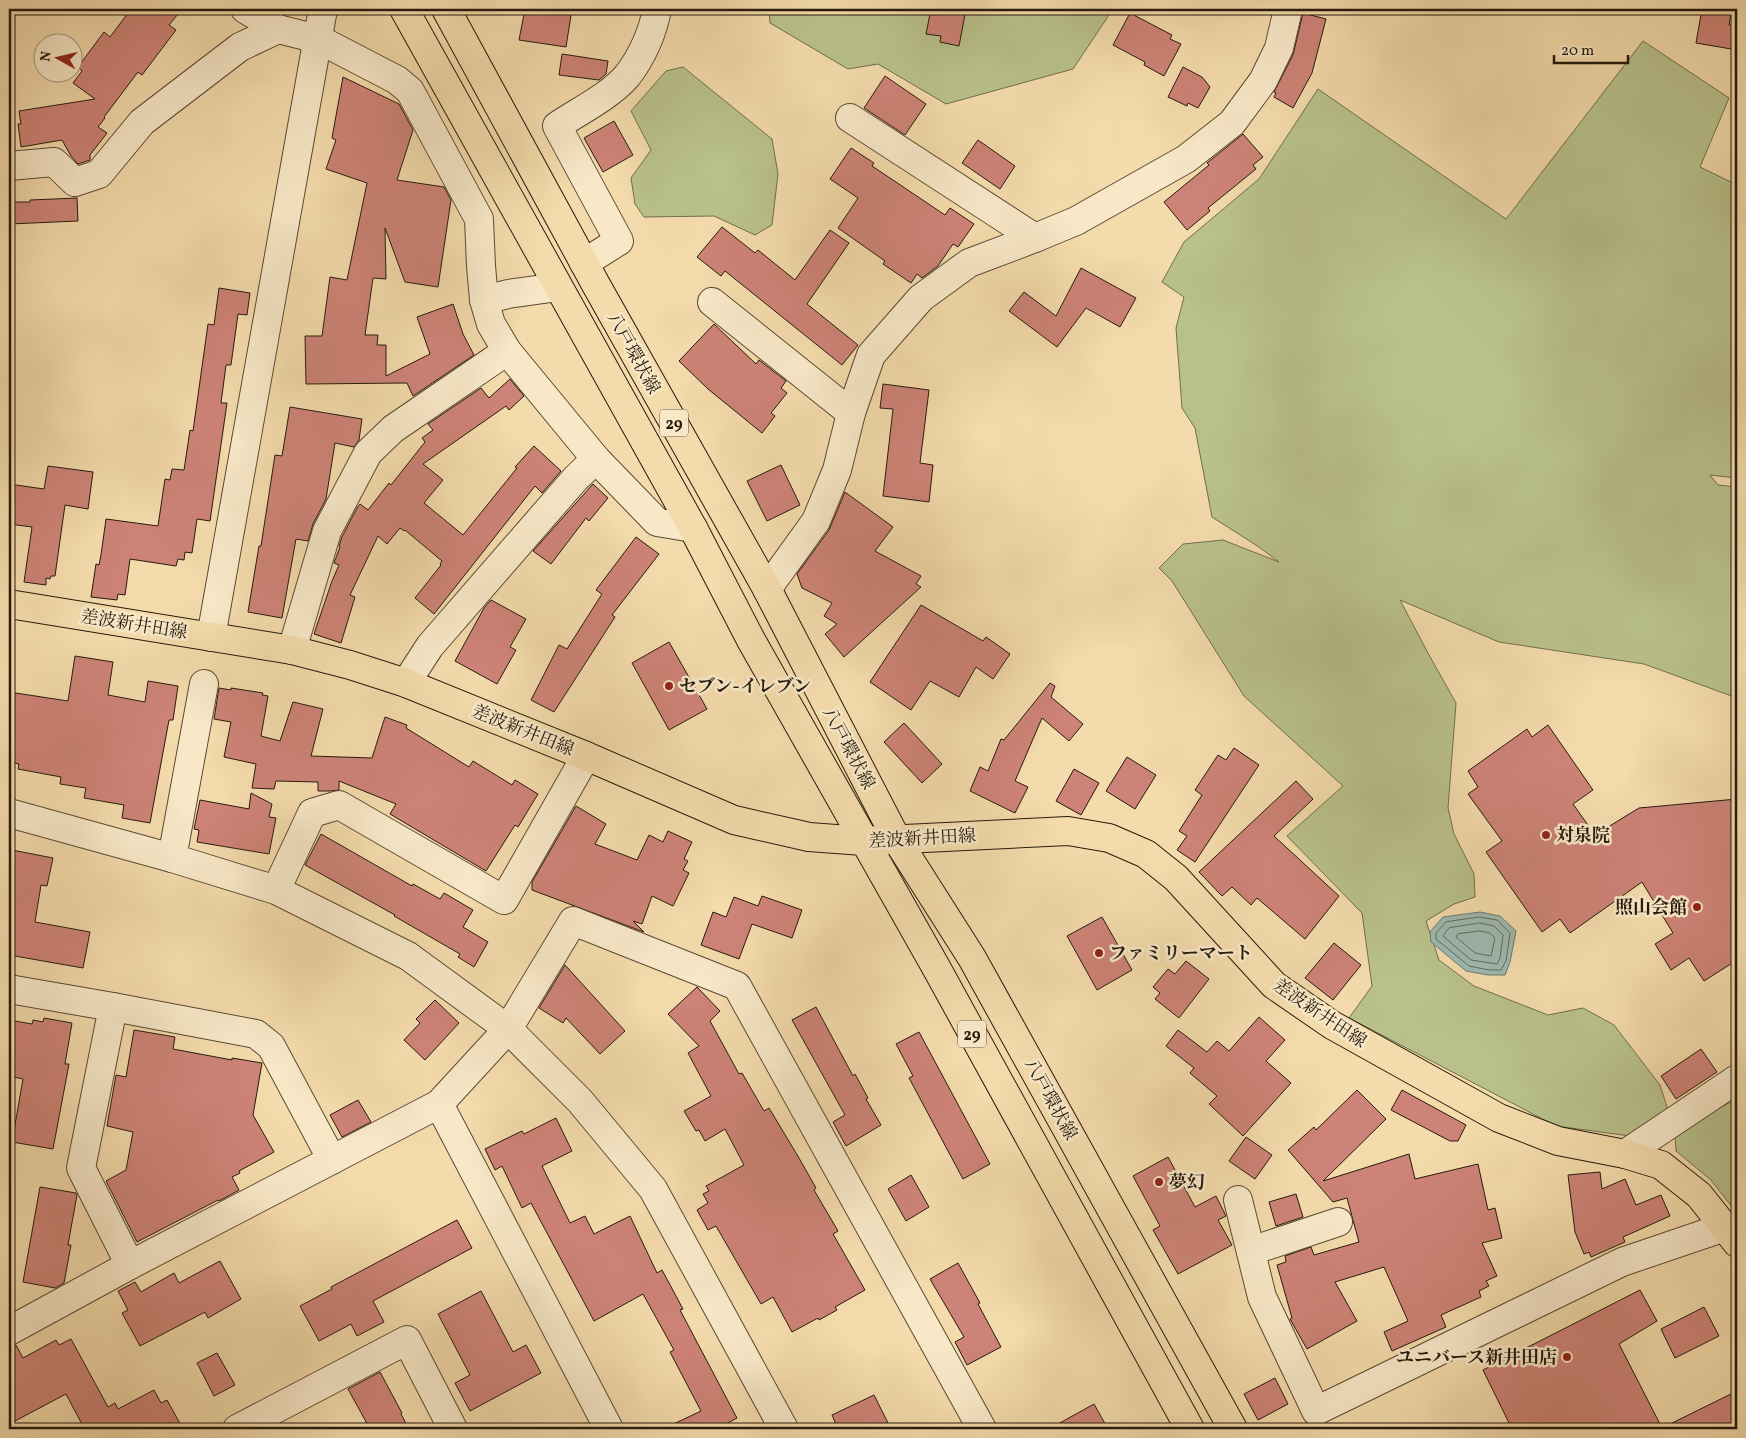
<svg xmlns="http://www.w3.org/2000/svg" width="1746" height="1438" font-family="Vollkorn,'Noto Serif JP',serif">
  <rect width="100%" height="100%" fill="#f4dbab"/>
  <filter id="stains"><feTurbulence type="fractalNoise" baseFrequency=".004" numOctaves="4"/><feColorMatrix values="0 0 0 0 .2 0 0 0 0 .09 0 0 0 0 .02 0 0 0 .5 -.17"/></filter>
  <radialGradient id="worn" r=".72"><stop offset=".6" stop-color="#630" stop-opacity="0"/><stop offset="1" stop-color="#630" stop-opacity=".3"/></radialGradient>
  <g fill="#b9c18b" stroke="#706e4c">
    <path d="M769,9H1111L1107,18L1073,69L946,104L878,64L848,69L770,23Z"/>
    <path d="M1643,41L1729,98L1700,167L1737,185V478L1710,475L1718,485L1737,487V698L1644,664L1499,642L1400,600L1429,655L1456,703L1448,808L1454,834L1474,874L1475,897L1454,904L1426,921L1439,960L1474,986L1548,1015L1583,1008L1614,1025L1660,1085L1668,1110L1630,1136L1556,1126L1349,1018L1372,986L1362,913L1287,836L1343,786L1244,696L1172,581L1159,568L1183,544L1223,540L1279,562L1259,547L1212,517L1195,428L1182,408L1176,328L1184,297L1162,282L1184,242L1259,179L1318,89L1506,219Z"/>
    <path d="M683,67L772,139L778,174L772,225L755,235L714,216L644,217L635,204L631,178L651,150L631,111L666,71Z"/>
    <path d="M1730,1102L1737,1112V1213L1711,1180L1676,1151L1675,1135Z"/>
  </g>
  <path fill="#9db9b0" stroke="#6d796f" d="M1480,912L1500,916L1516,931L1510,962L1505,975H1488L1466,971L1431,942L1430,932L1443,917Z"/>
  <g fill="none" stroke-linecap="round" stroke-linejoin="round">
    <g stroke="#626a5e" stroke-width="1">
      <path d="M1480,917L1497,920L1510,933L1506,961L1501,970H1489L1469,966L1436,939V933L1446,922Z"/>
      <path d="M1480,923L1494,926L1503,935L1500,958L1497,964L1471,960L1443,936L1449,928Z"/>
      <path d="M1480,931L1490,933L1495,938L1491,956L1475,953L1456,937L1458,934Z"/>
    </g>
  </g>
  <g fill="#cd8377" stroke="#261a0d">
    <path d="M131,9H182L169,25L176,30L142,75L138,72L104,117L105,118L98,127L107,133L90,155V160L78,164L71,156L62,140L21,147L18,124H21L19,111L95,99L73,83L82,71L78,67L104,32L110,37Z"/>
    <path d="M525,9H572L566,47L519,40Z"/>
    <path d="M931,9H966L959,46L940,42L941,36L926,34Z"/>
    <path d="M1702,9H1732L1729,25L1737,26V50L1696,43Z"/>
    <path d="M1130,13L1172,35L1170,39L1181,44L1164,76L1144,65L1145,62L1113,45Z"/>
    <path d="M1303,13L1326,19L1312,73L1293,108L1274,97L1276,93L1274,92L1293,55Z"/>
    <path d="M562,54L608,61L606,74L599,80L559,75Z"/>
    <path d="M1183,67L1202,77L1210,87L1198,108L1188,103L1187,106L1168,97Z"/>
    <path d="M885,76L926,104L905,135L864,108Z"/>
    <path d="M343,77L399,104L413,130L397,180L444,187L451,200L438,287L405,282L385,228L386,279L373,278L365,335H378L377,345H386V376L430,354L417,317L453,304L463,334L474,355L413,396L407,383L306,384L305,336H322L330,277L347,280L367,183L326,169L336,140L332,138Z"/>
    <path d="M614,121L633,155L603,172L584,138Z"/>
    <path d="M1243,134L1263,157L1253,165L1256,169L1208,208L1210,211L1187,230L1164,202L1209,165L1207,163Z"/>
    <path d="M978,140L1015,166L1000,189L962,163Z"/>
    <path d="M851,148L874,163L872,166L945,215L950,208L974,224L958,247L953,244L938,266L922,278L917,274L911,283L883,264L885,261L838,228L858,198L830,179Z"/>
    <path d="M77,198L78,221L9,224V202H30V200Z"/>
    <path d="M722,227L755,253L758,250L795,280L830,230L849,243L807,304L858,345L842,365L725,271L721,276L697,257Z"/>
    <path d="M1081,268L1136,298L1120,327L1086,308L1057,347L1009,311L1024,292L1056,316Z"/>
    <path d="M219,288L250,293L247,315L238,314L231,365H226L221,403H227L210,521L197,519L192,553L185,552L184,560L178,559L176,566L130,559L125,595L118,594L117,600L91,597L96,564L99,565L101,555L106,519L158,526L165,479L170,480L172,469L184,470L190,430L193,431L208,324L214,325Z"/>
    <path d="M714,324L756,364L759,360L786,381L781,388L787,393L771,413L775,416L762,433L708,389L679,361Z"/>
    <path d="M510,379L524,396L509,410L506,406L423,464L443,480L424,503L463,535L517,468L515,467L534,446L561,471L542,493L535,486L434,614L415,598L441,565L440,564L442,561L405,530L404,531L400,528L387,544L378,536L350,595L355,597L341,643L314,634L332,581L339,565L334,563L340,547L339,546L342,537L357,508L360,504L368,510L389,483L391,485L425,442L422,438L433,430L428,424L481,388L489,398Z"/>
    <path d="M883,384L929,390L920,463L933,465L929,502L883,496L893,409L880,408Z"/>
    <path d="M290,407L362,419L359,440L354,447L335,443L326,499L313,524L308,541L296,539L282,618L248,612L259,546H261L275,455L282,456Z"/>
    <path d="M781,465L800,505L767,521L747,481Z"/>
    <path d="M48,466L93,472L88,509L65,505L55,576H51L50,579L46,578V585L24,582L32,527L9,524V484L44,489Z"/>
    <path d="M593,484L608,498L589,521L586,518L551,564L533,551Z"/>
    <path d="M845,492L893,527L875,551L921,576L916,584L921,587L844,657L825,634L837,624L824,616L832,603L802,588L797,574L829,530Z"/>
    <path d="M636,537L659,554L612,615L615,617L554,712L531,700L559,645L567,649L602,594L596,590Z"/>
    <path d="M491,600L526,619L510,647L516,650L497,684L455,661L484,608Z"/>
    <path d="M921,605L983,641L986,637L1010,654L993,679L976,667L959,697L930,681L911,710L870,682Z"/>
    <path d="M669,642L707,709L669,730L632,663Z"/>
    <path d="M75,656L113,662L108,695L145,702L148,681L178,686L173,720H169L150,823L122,818L124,805L84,798L86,788L60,784L61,777L18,769L19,764L9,762V692L68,701Z"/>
    <path d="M1050,683L1055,686L1051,697L1083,724L1069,741L1042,718L1015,781L1028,787L1015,813L970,791L980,767L988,771L1001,739L1004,740Z"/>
    <path d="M219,688L231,690V688L263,693L262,695L268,696L261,736L280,741L293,702L323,709L311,756L372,758L385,717L407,725L406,728L469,767L473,761L512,785L515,780L538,794L518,827L515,825L486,871L390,814L396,804L339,781V790L331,791H318V782L276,781L274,789L252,788L256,764L224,757L231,722L214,719Z"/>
    <path d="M904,723L942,764L922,783L884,742Z"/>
    <path d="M1548,725L1593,790L1573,804L1595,835L1639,808L1737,799V960L1704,981L1689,958L1671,970L1655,944L1673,933L1642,882L1570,933L1560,919L1542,932L1486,852L1502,841L1468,794L1478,787L1468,771L1527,729L1532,737Z"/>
    <path d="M1234,748L1259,765L1195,862L1177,850L1187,836L1179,831L1202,795L1195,790L1218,755L1226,760Z"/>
    <path d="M1127,757L1156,775L1135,809L1106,791Z"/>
    <path d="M1074,769L1099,783L1081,815L1056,801Z"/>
    <path d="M1296,781L1313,799L1274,836L1339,896L1305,939L1257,898L1251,905L1232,887L1222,896L1199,872Z"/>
    <path d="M251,793L272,804L269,817L276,818L269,854L197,842L199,830L194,829L200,800L249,809Z"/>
    <path d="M576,806L606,824L595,844L637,860L649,835L663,842L668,831L692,842L684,859L688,861L683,870L689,873L673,906L652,896L642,924L633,921L644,932L532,890V882Z"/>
    <path d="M321,834L412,886L413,884L440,899L444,893L473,910L463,927L488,942L474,967L458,957L460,954L394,916L395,915L305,865Z"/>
    <path d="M12,850L53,858L47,886L41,885L35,922L90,932L83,968L9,955V860H11Z"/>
    <path d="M762,896L802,910L792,938L752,924L739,959L701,945L713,912L726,917L734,897L758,906Z"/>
    <path d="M1102,917L1132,970L1097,990L1067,936Z"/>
    <path d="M1334,943L1361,965L1333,1000L1305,978Z"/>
    <path d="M1186,961L1209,979L1179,1018L1155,999L1160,993L1153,987L1168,969L1175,974Z"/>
    <path d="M565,965L625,1031L600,1054L566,1018L563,1023L539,1008Z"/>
    <path d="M697,987L720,1011L710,1021L739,1074L742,1073L764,1111L769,1108L799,1158L816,1188L814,1190L838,1231L833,1234L865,1290L835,1307L837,1310L819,1320L818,1318L792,1332L773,1297L761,1304L716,1226L708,1230L697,1210L708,1203L703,1194L709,1191L706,1186L744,1165L725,1129L705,1141L699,1130L696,1131L684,1111L711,1096L688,1053L699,1046L668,1014Z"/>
    <path d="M435,1000L459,1023L425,1060L404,1040L420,1023L416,1019Z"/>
    <path d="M816,1007L853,1076L855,1074L868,1098L866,1099L881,1125L846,1146L833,1122L845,1115L792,1020Z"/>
    <path d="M1259,1017L1285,1040L1266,1061L1291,1083L1243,1136L1209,1104L1217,1096L1190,1073L1194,1068L1166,1046L1178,1030L1207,1052L1217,1041L1229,1051Z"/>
    <path d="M44,1018L72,1023L65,1064H69L53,1149L12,1142L23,1079L9,1076V1020L32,1024L33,1020L43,1022Z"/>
    <path d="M134,1030L175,1037L173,1049L232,1060V1058L262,1063L253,1115L274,1152L239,1171L240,1173L232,1177L239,1190L219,1201L218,1200L137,1242L106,1181L126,1170L133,1132L107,1126L116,1075L126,1077Z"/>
    <path d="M919,1032L990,1164L963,1179L909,1078L913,1076L896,1044Z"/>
    <path d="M1701,1049L1717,1072L1676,1099L1661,1076Z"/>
    <path d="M1357,1090L1386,1119L1323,1181L1409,1154L1415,1179L1478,1164L1488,1210L1495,1208L1502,1238L1482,1243L1497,1276L1486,1281L1489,1286L1479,1291L1481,1297L1441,1315L1446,1327L1392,1351L1384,1332L1408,1321L1384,1267L1335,1282L1357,1321L1307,1349L1290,1319L1292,1318L1277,1265L1286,1262L1285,1256L1311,1247L1314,1255L1359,1242L1347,1198L1333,1202L1288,1150L1314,1127L1316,1130Z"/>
    <path d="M1402,1090L1466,1125L1458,1141H1450L1391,1110Z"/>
    <path d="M358,1100L371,1122L342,1137L330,1115Z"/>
    <path d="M556,1118L572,1151L542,1166L570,1223L585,1216L594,1234L630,1216L657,1273L662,1270L683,1309L680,1310L737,1418L717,1429H663L701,1411L670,1352L674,1350L643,1294L594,1321L531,1203L522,1208L502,1166L495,1170L485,1149L522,1131L524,1134Z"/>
    <path d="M1246,1137L1272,1155L1255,1179L1229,1161Z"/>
    <path d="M1168,1157L1195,1207L1216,1196L1226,1216L1218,1220L1232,1245L1178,1274L1153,1230L1160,1226L1133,1176Z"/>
    <path d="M1600,1172L1602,1189L1625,1179L1636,1205L1661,1195L1670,1216L1623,1237L1625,1242L1591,1257L1589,1252L1584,1254L1575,1232L1568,1175Z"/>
    <path d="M911,1175L929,1207L906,1221L888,1189Z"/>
    <path d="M40,1187L76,1193L77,1195L68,1245H71L64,1283L55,1288L23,1282Z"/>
    <path d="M1296,1194L1303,1217L1276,1226L1269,1202Z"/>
    <path d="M457,1220L472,1248L373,1301L384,1322L357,1336L351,1324L319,1341L300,1306L332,1289L331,1287Z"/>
    <path d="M220,1261L241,1299L208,1318L205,1312L140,1346L122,1313L128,1310L118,1291L135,1282L141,1292L174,1273L179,1283Z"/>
    <path d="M958,1263L980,1303L978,1304L1001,1347L967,1365L955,1342L964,1337L930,1279Z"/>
    <path d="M1640,1290L1657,1321L1619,1344L1662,1428L1737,1391V1429H1512L1483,1370Z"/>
    <path d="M481,1291L513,1352L526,1345L541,1373L470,1411L455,1383L470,1375L438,1314Z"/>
    <path d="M1704,1307L1719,1336L1675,1358L1661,1329Z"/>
    <path d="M71,1339L108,1407L115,1403L118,1409L154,1390L161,1403L167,1400L183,1429H81L84,1428L66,1394L15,1421L9,1410V1347L16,1345L23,1358L56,1340L59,1345Z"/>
    <path d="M217,1353L235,1385L214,1396L197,1363Z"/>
    <path d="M380,1372L402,1413L401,1414L409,1429H370L348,1389Z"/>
    <path d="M1275,1378L1288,1404L1258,1420L1244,1394Z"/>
    <path d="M874,1395L891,1429H838L832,1415Z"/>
    <path d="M1094,1404L1108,1429H1049Z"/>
  </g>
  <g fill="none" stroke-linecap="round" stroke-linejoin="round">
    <g stroke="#5a4a34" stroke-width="30">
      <g id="minor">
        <path d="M245,9L278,29L318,39L397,80L410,91L479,219L481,266L484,300L491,324L507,351L596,459L657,522L693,528"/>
        <path d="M850,118L1035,238"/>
        <path d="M9,166L54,162L75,182L99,174L142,122L240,47L278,29"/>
        <path d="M584,263L619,241L557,126C579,111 610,96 627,76C642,57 653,32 657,9"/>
        <path d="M484,300L508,294L558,287"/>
        <path d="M712,302L851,413"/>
        <path d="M767,589L816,521L837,470L851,413L871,355L921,298L969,263L1035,238L1076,221L1186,159L1232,123L1263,81L1279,48L1288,9"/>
        <path d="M211,637L323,9"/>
        <path d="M292,650L327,531L368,453L393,429L507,351"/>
        <path d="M406,683L430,646L576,478L596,459"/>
        <path d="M9,813L172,858L276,890L408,956L508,1029L580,1101L653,1189L784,1429"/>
        <path d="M172,858L204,684"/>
        <path d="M276,890L312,813L339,805L504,900L586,756"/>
        <path d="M9,989L113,1007L256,1034L271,1046L332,1160"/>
        <path d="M113,1007L81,1168L130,1265"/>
        <path d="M439,1104L609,1429"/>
        <path d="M1625,1154L1737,1079"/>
        <path d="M1238,1200L1262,1297L1316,1411L1622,1262L1725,1227"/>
        <path d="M1251,1251L1338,1222"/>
        <path d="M9,1331L130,1265L439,1104L508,1029L573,921L737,986L982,1429"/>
        <path d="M237,1429L407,1340L453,1429"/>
      </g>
    </g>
    <g stroke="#261a0d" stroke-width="30">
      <g id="major">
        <path d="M404,9L693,528L751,640L937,969L1190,1429"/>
        <path d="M446,9L595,283L767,589L897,840L972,958L1233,1429"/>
        <path d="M9,604L292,650L350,665L406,683L586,756L734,820L809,837L863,841L1068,831L1109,838L1146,854L1176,878L1274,985L1332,1025L1499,1118L1558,1141L1625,1154L1661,1165L1699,1195L1737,1243"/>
      </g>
    </g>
    <use href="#minor" stroke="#f8e8c8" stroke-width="28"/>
    <use href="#major" stroke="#f4dbab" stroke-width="28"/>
  </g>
  <g fill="#8f2418" stroke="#f8e8c8" stroke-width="2">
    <circle cx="669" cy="686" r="5"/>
    <circle cx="1546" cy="835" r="5"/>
    <circle cx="1697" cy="907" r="5"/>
    <circle cx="1099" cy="953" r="5"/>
    <circle cx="1159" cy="1182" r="5"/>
    <circle cx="1567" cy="1357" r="5"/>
  </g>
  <g text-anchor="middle" stroke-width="5" stroke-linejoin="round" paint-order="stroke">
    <g fill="#f8e8c8" stroke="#655845" stroke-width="1">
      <rect x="660" y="409.5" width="28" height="27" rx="4"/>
      <rect x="958" y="1020.5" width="28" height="27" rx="4"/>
    </g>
    <g font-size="16" font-weight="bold" fill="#261a0d">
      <text x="674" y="429">29</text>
      <text x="972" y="1040">29</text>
    </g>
    <g font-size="18" fill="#261a0d" stroke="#f8e8c8">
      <text transform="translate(634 353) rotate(61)" y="6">八戸環状線</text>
      <text transform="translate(134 624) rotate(9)" y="6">差波新井田線</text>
      <text transform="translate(523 730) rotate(22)" y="6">差波新井田線</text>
      <text transform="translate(849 748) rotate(62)" y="6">八戸環状線</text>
      <text transform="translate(922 838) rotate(-3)" y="6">差波新井田線</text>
      <text transform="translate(1320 1013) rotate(34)" y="6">差波新井田線</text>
      <text transform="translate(1051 1099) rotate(61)" y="6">八戸環状線</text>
    </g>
    <g font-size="18" font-weight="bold" fill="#261a0d" stroke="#f8e8c8" text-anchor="start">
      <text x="679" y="692">セブン-イレブン</text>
      <text x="1556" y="841">対泉院</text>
      <text x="1687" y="913" text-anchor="end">照山会館</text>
      <text x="1109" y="959">ファミリーマート</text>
      <text x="1169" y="1188">夢幻</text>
      <text x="1557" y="1363" text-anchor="end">ユニバース新井田店</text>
    </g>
  </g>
  <rect width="1746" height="1438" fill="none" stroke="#f4dbab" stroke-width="30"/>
  <rect x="10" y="10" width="1726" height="1418" fill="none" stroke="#261a0d" stroke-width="2.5"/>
  <rect x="15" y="15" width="1716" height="1408" fill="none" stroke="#261a0d"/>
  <g transform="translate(58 58) rotate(278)"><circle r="24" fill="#f8e8c8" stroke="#a4967d"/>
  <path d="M0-4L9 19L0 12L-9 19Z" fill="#8f2418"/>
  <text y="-8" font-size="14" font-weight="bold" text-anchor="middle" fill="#261a0d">N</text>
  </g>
  <path d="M1554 55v8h74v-8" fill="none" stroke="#261a0d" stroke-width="2.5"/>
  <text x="1561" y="55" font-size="15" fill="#261a0d" stroke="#f8e8c8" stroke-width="4" paint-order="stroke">20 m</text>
  <rect width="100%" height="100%" filter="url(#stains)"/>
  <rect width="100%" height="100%" fill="url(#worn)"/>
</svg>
